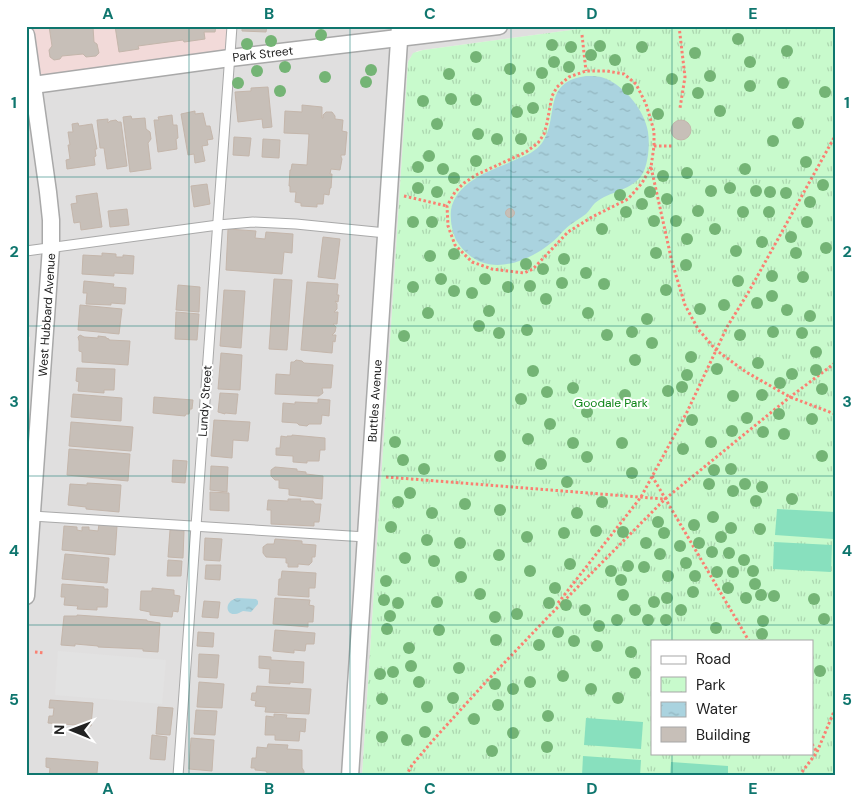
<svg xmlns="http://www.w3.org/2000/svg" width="861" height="802" font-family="'DM Sans',sans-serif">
  <defs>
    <pattern id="park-tufts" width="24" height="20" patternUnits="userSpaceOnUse" patternTransform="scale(1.25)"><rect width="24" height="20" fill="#c8facc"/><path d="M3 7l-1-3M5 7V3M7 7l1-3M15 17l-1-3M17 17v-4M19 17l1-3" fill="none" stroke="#acd6af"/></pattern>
    <pattern id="water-ripples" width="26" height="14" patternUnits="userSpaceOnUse" patternTransform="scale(1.25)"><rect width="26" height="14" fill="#aad3df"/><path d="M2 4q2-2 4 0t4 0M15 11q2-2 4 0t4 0" fill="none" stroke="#92b5bf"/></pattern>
  </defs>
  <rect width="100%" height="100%" fill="#f2efe9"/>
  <path fill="#e0dfdf" d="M231,26H601L423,50L417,51L410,58L408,62L362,776H26V386L30,337L26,336V56Z"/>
  <path fill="#f2dad9" d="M26,26H231L228,61L31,90L26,56Z"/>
  <path fill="url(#park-tufts)" fill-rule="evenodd" d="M601,26H835V776H362L408,62L413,53L423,50ZM652,641H812V753H652Z"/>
  <g fill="#88e0be">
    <path d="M777,509L835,512L833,539L775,535Z"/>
    <path d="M774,542L832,545L831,572L773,569Z"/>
    <path d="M586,718L643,722L641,749L584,745Z"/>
    <path d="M583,756L641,760L640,776H582Z"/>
    <path d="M671,762L728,766V776H670Z"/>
  </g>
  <path fill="#e2e2e2" d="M58,651L166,660L162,704L55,695Z"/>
  <g fill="url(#water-ripples)">
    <path d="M586,76C591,76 599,76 604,78C624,85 645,111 648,132C649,139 649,147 648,155C647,161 646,167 643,173C633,191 609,191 595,203C592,206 589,211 586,214C581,218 575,221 570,225C563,230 558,238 551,243C533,258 504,271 481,262C471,258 462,250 456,240C452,231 450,220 451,210C456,180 494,170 517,159C526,156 536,151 542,143C560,118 541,82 586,76Z"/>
    <path d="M237,598L256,599L258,601V604L251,612C249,612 246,611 243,611C240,612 238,614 235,614C228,615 225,607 230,602C230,601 236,598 237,598Z"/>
  </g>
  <g fill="#c7bfb8" stroke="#c4b6ab">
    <path d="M49,26H97L93,27L94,42L97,44L99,53L96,56L86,57L83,54L62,56L60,59L54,60L50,57L49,50L52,46Z"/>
    <path d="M115,26H216L215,32H204L205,39L184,42L183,40L138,46L139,49L119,52Z"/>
    <path d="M242,26H267L266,32L242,31Z"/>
    <path d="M268,87L272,127L263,128L262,119L238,122L235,92L251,91V88Z"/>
    <path d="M302,105L322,107V118H323V115L326,112H332L335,116V119L343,120L342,131L347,132L345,155H341V157L342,159L340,170L331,169L330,174H332L331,188H330L329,195L324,194L323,204H317V207L301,206V203L295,202L296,192H290V186H289L290,170H291L292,164L307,165L309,134L284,133L285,111L302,112Z"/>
    <path d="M195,111V114L203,113L206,126H210L213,139L207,140L208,145L202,146L205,161L195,163L194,154L188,155L181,114Z"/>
    <path d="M172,115L173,125H177L178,138L176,139L177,149L158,152L154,120H159L158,117Z"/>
    <path d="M131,116L132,119L145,118L146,129L150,132L151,139L148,143L151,169L130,172L123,117Z"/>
    <path d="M108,119V123L110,121L116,120L118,122H121L127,166L107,169L104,148H100L97,120Z"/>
    <circle cx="681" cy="130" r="10"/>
    <path d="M78,123L79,126L92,124L97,149H95L96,156L94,157L95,165L67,169L66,160L70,159L68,145H70L68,132H73L72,124Z"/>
    <path d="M234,137L251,138L249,156L233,155Z"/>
    <path d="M263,139L280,140L279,158L262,157Z"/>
    <path d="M207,184L210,204L194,207L191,186Z"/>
    <path d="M97,193L102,227L81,230L80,222L74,223L71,204L77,203L76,196Z"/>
    <circle cx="510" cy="213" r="4.5"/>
    <path d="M127,209L129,225L110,227L108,211Z"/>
    <path d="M228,229L256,231L255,238L265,239L266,232L293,234L292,253L284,252L282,274L226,270Z"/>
    <path d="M323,237L340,239L335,279L318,277Z"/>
    <path d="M102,253L116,254V257H123V255L134,256L133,274L114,273V276L82,274L83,255L102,256Z"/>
    <path d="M274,279L292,280L287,350L269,349Z"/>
    <path d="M84,281L114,284L113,287L126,288L125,304L111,303V305L86,304L87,293H83Z"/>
    <path d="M307,282L338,284L337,295H339L338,302L335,301L337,304V309L334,312H338L337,324H333L336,327L335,332L332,335H336L335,342L333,341L332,353L301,350Z"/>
    <path d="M178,285L200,287L199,312L176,310Z"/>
    <path d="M224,290L245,291L241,348L220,346Z"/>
    <path d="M80,305L122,309L119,334L78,330Z"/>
    <path d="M176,312L199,314L197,340L175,339Z"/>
    <path d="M80,335L84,337L98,338V336L106,337V338L109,339V340L130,341L128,365L82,362V352L79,351V341L78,337Z"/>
    <path d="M221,353L242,355L240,390L218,389Z"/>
    <path d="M296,360L302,361L304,363L333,365L331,388H322L323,393L319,396L275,394L276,374L290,375L291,362H294Z"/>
    <path d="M77,368L115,369L114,390H104V393L78,391L79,382L76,381Z"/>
    <path d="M220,393L238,394L236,414L225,413V414L218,412Z"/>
    <path d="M73,394L122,398L121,421L71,417Z"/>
    <path d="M154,397L193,400L192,409H190L189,414H186L185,416L153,413Z"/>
    <path d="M318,399L330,400L329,416L322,415L321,424H309L307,426L299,425L297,423L282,422L283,403L295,404V402L318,403Z"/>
    <path d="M214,420L250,422L248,441L233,440L232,458L211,456Z"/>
    <path d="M71,422L133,427L131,451L69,446Z"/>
    <path d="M292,435L325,438V450H320L319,461H307V463L293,462V456L276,455V448H280L281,436L287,437V436H292Z"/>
    <path d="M69,449L130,454L128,481L67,475Z"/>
    <path d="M173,460L187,461L185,483L172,482Z"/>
    <path d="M211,466L228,467L227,492L210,490Z"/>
    <path d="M275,467L297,469V471L306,472V474L323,476L322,499L289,495V489L279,488V480H275L271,476V470Z"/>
    <path d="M87,483L121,485L119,512L86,509V507L68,505L70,484L87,485Z"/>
    <path d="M210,492L229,493V511L210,510Z"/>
    <path d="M288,499H301L300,501H313L315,504H321L319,522H314V526L271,524V510H267L268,500L288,501Z"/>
    <path d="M99,524L117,526L115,555L62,550L64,526L77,527V530L82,531V527H89V530L98,531Z"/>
    <path d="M170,530L184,531L183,558L168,557Z"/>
    <path d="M205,538L222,539L220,561L204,560Z"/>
    <path d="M275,539L302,541V544L316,545L315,557H312V562L309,565L298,564V567H288V563H286V558L266,557L263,553V547L267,544H274Z"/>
    <path d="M65,554L109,558L107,583L62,579Z"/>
    <path d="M168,560L182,561L181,576H167Z"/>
    <path d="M206,565H221L220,580L205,579Z"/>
    <path d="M282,571L316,573L315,588H309V597L278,595L279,579H281Z"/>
    <path d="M62,584L104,587V589H108L107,607H97V610L77,609L78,606L64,605L65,597H61Z"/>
    <path d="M152,588L174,590V595L180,596L178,612L173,611L172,617L150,615V612L140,610L141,591H152Z"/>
    <path d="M275,598L310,600L309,605L314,606L313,622H308V627L273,624Z"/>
    <path d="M204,601L220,602L218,618L202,617Z"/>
    <path d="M77,615L147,620V621L160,623L158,652L143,651V649L98,647V646L75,644V646L61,645L64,616H77Z"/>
    <path d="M275,630L315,633L314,644H306L305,651L294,650V653L273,651Z"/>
    <path d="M198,632L214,633L213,647L197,646Z"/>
    <path d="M199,654L219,655L217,678L198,677Z"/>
    <path d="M259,656L271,657V660L304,662L303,683L290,682V684L269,683L270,669L259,668Z"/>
    <path d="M199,682L224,684L222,708L197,707Z"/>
    <path d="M257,686L311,689L309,714L265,712L266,707L255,706L256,701L251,700L252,693H256Z"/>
    <path d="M50,700L93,703L91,726L48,723L49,716H53L54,708H49Z"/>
    <path d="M158,707L173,708L170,735L156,734Z"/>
    <path d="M196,710L217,711L215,735L194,734Z"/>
    <path d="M274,714L287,715L286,718L306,719L305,732L300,731L299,741L275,740V735H265L266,716L274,717Z"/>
    <path d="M152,735L167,737L165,760L150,759Z"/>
    <path d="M191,738L214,740L212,771L189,769Z"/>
    <path d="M268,744L288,745L287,749L302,750V768L304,771V776H269L266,771L255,770V768H251L252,758H256L257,747L267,748Z"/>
    <path d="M46,758L98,762L97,773H90V776H49L50,768L46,767Z"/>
  </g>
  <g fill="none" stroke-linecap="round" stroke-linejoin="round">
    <g stroke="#a9a9a9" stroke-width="11">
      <g id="service">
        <path d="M26,251L218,225L253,222L296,224L386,233"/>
        <path d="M32,516L366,537"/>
        <path d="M178,776L232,26"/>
      </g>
    </g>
    <g stroke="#a9a9a9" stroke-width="19">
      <g id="minor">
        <path d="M26,35L48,192L51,220V247L26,596"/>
        <path id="s1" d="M26,86L230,58L499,26"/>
        <path id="s2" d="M350,776L400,26"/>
      </g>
    </g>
    <g stroke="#fa8072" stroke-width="3" stroke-dasharray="2.5 2.5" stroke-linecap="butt">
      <path d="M679,26L685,77L680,108"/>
      <path d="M582,35L586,71"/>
      <path d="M654,146H674"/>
      <path d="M651,167L642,183L628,199L592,217L568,232L533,269L524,273L492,269L472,262L455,245L448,226L447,206L455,192L464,183L476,175L526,152L538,143L544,134L547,123L552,96L557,87L569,77L586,71H607L624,74L636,84L646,104L654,131V146L651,167L672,262L685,305L698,329L716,350L746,372L790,397L835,414"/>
      <path d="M404,196L447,206"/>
      <path d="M652,476L749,641"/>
      <path d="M386,477L664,499"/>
      <path d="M558,603L641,497L687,412L727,327L748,293L835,136"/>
      <path d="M35,652L44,653"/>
      <path d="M812,744L817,752"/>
      <path d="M406,776L412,765L435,738L484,684L549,616L665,499L790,397L835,363"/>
      <path d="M799,776L817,752L835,709"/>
    </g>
    <use href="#service" stroke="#fff" stroke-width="9"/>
    <use href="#minor" stroke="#fff" stroke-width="16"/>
  </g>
  <g fill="#74b475">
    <circle cx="321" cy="35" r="6"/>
    <circle cx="738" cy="39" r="6"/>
    <circle cx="271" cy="41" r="6"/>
    <circle cx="247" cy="44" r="6"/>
    <circle cx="552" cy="45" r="6"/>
    <circle cx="600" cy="46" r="6"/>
    <circle cx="571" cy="47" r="6"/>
    <circle cx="642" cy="47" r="6"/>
    <circle cx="787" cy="51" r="6"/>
    <circle cx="695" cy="53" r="6"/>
    <circle cx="591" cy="55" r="6"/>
    <circle cx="476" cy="57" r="6"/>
    <circle cx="615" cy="60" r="6"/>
    <circle cx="554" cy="62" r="6"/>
    <circle cx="750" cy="62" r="6"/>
    <circle cx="285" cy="67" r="6"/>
    <circle cx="569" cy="67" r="6"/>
    <circle cx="510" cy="69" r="6"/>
    <circle cx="371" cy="70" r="6"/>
    <circle cx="257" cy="71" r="6"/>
    <circle cx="542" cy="73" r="6"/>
    <circle cx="449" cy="74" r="6"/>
    <circle cx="710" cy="76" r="6"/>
    <circle cx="325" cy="77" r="6"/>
    <circle cx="672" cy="79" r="6"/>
    <circle cx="366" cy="82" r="6"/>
    <circle cx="238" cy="83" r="6"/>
    <circle cx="783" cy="83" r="6"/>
    <circle cx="750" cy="86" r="6"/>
    <circle cx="529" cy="88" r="6"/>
    <circle cx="628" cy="89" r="6"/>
    <circle cx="280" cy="91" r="6"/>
    <circle cx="825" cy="92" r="6"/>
    <circle cx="698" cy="93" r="6"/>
    <circle cx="451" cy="99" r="6"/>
    <circle cx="476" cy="100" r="6"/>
    <circle cx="423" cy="101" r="6"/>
    <circle cx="533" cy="108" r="6"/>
    <circle cx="720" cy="111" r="6"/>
    <circle cx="517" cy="112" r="6"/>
    <circle cx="658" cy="114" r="6"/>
    <circle cx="798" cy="123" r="6"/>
    <circle cx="437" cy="124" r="6"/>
    <circle cx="478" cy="134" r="6"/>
    <circle cx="497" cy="139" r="6"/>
    <circle cx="521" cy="139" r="6"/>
    <circle cx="773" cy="141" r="6"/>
    <circle cx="429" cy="156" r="6"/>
    <circle cx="476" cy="161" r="6"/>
    <circle cx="806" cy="162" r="6"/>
    <circle cx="418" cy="167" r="6"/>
    <circle cx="443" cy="169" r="6"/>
    <circle cx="745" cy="169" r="6"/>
    <circle cx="687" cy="173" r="6"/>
    <circle cx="663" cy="176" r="6"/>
    <circle cx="454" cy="178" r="6"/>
    <circle cx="823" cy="185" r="6"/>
    <circle cx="418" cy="188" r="6"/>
    <circle cx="730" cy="188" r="6"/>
    <circle cx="711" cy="191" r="6"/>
    <circle cx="756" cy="191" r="6"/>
    <circle cx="437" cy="192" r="6"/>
    <circle cx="650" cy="192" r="6"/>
    <circle cx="770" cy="192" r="6"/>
    <circle cx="786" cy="193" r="6"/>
    <circle cx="620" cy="195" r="6"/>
    <circle cx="667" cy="199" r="6"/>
    <circle cx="810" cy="202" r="6"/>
    <circle cx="642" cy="204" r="6"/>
    <circle cx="698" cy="211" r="6"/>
    <circle cx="626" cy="212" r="6"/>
    <circle cx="743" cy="212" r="6"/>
    <circle cx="769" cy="212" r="6"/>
    <circle cx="654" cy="221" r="6"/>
    <circle cx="676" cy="221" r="6"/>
    <circle cx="413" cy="222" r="6"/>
    <circle cx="432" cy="222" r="6"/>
    <circle cx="807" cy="222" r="6"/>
    <circle cx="602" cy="229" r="6"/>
    <circle cx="715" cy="229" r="6"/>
    <circle cx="791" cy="237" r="6"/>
    <circle cx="687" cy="239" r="6"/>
    <circle cx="762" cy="242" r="6"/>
    <circle cx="826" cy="248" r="6"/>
    <circle cx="736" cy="251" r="6"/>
    <circle cx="656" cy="253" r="6"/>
    <circle cx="796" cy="253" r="6"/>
    <circle cx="454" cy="254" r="6"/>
    <circle cx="430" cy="256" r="6"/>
    <circle cx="564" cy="259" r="6"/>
    <circle cx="526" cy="264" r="6"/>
    <circle cx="686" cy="265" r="6"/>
    <circle cx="543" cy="269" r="6"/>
    <circle cx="586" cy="273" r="6"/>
    <circle cx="772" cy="276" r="6"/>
    <circle cx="803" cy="277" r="6"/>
    <circle cx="441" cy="279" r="6"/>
    <circle cx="485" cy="279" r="6"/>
    <circle cx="738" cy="281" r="6"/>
    <circle cx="562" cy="283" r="6"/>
    <circle cx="604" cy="284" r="6"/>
    <circle cx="530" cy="286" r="6"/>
    <circle cx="413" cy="287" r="6"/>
    <circle cx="508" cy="287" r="6"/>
    <circle cx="666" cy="290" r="6"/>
    <circle cx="454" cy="291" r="6"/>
    <circle cx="472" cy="293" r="6"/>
    <circle cx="772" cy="296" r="6"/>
    <circle cx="546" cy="299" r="6"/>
    <circle cx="757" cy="303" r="6"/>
    <circle cx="724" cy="305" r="6"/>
    <circle cx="700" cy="309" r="6"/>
    <circle cx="787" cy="310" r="6"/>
    <circle cx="489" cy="311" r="6"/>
    <circle cx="428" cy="313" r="6"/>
    <circle cx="588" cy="313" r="6"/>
    <circle cx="810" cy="316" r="6"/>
    <circle cx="647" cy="319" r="6"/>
    <circle cx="479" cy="326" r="6"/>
    <circle cx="527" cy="330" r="6"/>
    <circle cx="632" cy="332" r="6"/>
    <circle cx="773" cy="332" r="6"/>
    <circle cx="499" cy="333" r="6"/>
    <circle cx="802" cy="333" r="6"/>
    <circle cx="607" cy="335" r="6"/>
    <circle cx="740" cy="335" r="6"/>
    <circle cx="404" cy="336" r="6"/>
    <circle cx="652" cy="343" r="6"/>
    <circle cx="816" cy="352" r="6"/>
    <circle cx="691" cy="357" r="6"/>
    <circle cx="635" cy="360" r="6"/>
    <circle cx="758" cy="363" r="6"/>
    <circle cx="717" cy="369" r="6"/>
    <circle cx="816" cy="370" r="6"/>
    <circle cx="533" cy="371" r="6"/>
    <circle cx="792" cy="374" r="6"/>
    <circle cx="687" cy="375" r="6"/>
    <circle cx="780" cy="383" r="6"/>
    <circle cx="682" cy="387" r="6"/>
    <circle cx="573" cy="388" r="6"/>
    <circle cx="822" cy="389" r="6"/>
    <circle cx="668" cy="391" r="6"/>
    <circle cx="547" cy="392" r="6"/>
    <circle cx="625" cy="395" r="6"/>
    <circle cx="762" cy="395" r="6"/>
    <circle cx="733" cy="396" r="6"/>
    <circle cx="521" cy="399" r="6"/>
    <circle cx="587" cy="412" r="6"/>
    <circle cx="779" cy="414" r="6"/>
    <circle cx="747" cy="418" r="6"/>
    <circle cx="812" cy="419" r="6"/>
    <circle cx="692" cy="420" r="6"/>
    <circle cx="550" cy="424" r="6"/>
    <circle cx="732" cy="431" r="6"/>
    <circle cx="763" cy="432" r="6"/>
    <circle cx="784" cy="434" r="6"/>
    <circle cx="528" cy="439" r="6"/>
    <circle cx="395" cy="442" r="6"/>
    <circle cx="711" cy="442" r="6"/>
    <circle cx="573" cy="443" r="6"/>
    <circle cx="622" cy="443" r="6"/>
    <circle cx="683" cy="449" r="6"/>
    <circle cx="500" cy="456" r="6"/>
    <circle cx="822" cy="456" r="6"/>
    <circle cx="587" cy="457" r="6"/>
    <circle cx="403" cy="460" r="6"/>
    <circle cx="541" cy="464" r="6"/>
    <circle cx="424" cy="469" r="6"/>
    <circle cx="731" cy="469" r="6"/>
    <circle cx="714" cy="470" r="6"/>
    <circle cx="632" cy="473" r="6"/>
    <circle cx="567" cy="482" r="6"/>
    <circle cx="709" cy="484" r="6"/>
    <circle cx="745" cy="484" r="6"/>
    <circle cx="762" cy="487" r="6"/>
    <circle cx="733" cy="491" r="6"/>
    <circle cx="410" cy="493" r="6"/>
    <circle cx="792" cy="499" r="6"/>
    <circle cx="756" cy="501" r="6"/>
    <circle cx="398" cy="502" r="6"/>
    <circle cx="602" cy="502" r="6"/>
    <circle cx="465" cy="504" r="6"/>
    <circle cx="500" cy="510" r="6"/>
    <circle cx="432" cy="513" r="6"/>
    <circle cx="577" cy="513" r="6"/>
    <circle cx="713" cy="517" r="6"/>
    <circle cx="658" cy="522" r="6"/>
    <circle cx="694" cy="525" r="6"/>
    <circle cx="391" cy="527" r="6"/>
    <circle cx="731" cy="528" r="6"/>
    <circle cx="760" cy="529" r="6"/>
    <circle cx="596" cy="531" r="6"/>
    <circle cx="623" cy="532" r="6"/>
    <circle cx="564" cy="533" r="6"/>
    <circle cx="664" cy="533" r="6"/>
    <circle cx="527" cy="537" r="6"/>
    <circle cx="721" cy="537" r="6"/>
    <circle cx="427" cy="540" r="6"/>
    <circle cx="460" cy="543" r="6"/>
    <circle cx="646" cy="543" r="6"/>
    <circle cx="699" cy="543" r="6"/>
    <circle cx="680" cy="546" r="6"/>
    <circle cx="712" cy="552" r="6"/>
    <circle cx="729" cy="553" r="6"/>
    <circle cx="660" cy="554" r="6"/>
    <circle cx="499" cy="555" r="6"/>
    <circle cx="405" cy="558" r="6"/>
    <circle cx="744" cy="560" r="6"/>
    <circle cx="434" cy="561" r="6"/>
    <circle cx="686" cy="563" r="6"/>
    <circle cx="570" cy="564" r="6"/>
    <circle cx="628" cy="566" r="6"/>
    <circle cx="644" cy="567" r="6"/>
    <circle cx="530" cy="571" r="6"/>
    <circle cx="611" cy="571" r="6"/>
    <circle cx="753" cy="571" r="6"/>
    <circle cx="717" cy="572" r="6"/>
    <circle cx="733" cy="572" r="6"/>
    <circle cx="668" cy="576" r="6"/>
    <circle cx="695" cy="576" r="6"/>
    <circle cx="461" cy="577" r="6"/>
    <circle cx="621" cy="580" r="6"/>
    <circle cx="386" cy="581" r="6"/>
    <circle cx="755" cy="584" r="6"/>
    <circle cx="555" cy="588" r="6"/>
    <circle cx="728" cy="588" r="6"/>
    <circle cx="693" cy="592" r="6"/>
    <circle cx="480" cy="594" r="6"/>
    <circle cx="623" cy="595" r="6"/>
    <circle cx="761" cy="595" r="6"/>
    <circle cx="774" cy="596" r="6"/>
    <circle cx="667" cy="598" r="6"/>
    <circle cx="746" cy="598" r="6"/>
    <circle cx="814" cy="599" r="6"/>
    <circle cx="384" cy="600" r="6"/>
    <circle cx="437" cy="602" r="6"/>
    <circle cx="654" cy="602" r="6"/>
    <circle cx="398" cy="603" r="6"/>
    <circle cx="549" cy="603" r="6"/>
    <circle cx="566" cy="605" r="6"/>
    <circle cx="585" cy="610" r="6"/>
    <circle cx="635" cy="610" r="6"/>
    <circle cx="681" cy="610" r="6"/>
    <circle cx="517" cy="614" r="6"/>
    <circle cx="390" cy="616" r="6"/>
    <circle cx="495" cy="617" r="6"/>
    <circle cx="824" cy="619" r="6"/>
    <circle cx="617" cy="620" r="6"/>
    <circle cx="648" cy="620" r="6"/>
    <circle cx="666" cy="620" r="6"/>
    <circle cx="763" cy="621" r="6"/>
    <circle cx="599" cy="626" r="6"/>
    <circle cx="716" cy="628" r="6"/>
    <circle cx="387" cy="629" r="6"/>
    <circle cx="439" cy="630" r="6"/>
    <circle cx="558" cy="632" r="6"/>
    <circle cx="762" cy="634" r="6"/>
    <circle cx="496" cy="640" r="6"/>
    <circle cx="574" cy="641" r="6"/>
    <circle cx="539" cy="645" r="6"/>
    <circle cx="597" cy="646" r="6"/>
    <circle cx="409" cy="648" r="6"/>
    <circle cx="631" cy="652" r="6"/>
    <circle cx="411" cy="666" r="6"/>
    <circle cx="459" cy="668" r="6"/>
    <circle cx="820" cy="671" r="6"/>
    <circle cx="393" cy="672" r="6"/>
    <circle cx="635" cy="673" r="6"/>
    <circle cx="380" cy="674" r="6"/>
    <circle cx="563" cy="676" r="6"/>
    <circle cx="419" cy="682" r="6"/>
    <circle cx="530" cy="682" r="6"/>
    <circle cx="495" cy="684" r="6"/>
    <circle cx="513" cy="689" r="6"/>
    <circle cx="591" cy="689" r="6"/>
    <circle cx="453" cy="698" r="6"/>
    <circle cx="618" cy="698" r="6"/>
    <circle cx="382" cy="699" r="6"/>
    <circle cx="498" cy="705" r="6"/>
    <circle cx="427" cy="707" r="6"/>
    <circle cx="548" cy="716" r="6"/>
    <circle cx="474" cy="719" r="6"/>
    <circle cx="425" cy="732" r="6"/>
    <circle cx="513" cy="733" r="6"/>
    <circle cx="382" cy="737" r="6"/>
    <circle cx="407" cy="740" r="6"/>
    <circle cx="547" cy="747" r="6"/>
    <circle cx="492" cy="751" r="6"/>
  </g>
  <path fill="none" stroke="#0f766e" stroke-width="1" stroke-opacity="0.55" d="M189,26V776M350,26V776M511,26V776M672,26V641M26,177H835M26,326H835M26,476H835M26,625H835M672,753V776"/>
  <g text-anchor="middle" stroke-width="4" stroke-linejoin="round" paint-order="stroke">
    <g font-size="12" fill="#222" stroke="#fff">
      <text dy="4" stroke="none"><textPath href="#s1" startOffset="239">Park Street</textPath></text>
      <text transform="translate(47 315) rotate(-86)" y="4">West Hubbard Avenue</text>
      <text transform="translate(205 401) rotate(-86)" y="4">Lundy Street</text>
      <text dy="4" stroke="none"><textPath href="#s2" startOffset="376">Buttles Avenue</textPath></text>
    </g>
    <g font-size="12" fill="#0c8416" stroke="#fff">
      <text x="611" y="407">Goodale Park</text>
    </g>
  </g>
  <rect width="861" height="802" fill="none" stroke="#ffffff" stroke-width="55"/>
  <rect x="651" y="640" width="162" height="115" fill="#ffffff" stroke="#a7a7a7"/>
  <rect x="661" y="656" width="25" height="8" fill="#ffffff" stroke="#a7a7a7"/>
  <text x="696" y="664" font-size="15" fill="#222222">Road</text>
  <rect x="661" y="677" width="25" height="15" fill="url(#park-tufts)" stroke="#a7a7a7"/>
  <text x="696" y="690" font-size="15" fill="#222222">Park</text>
  <rect x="661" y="702" width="25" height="15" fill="url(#water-ripples)" stroke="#a7a7a7"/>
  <text x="696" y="714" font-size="15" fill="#222222">Water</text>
  <rect x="661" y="727" width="25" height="15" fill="#c7bfb8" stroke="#a7a7a7"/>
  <text x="696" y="740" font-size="15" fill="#222222">Building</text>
  <g transform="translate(72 730) rotate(271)" stroke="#ffffff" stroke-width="4" paint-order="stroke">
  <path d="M0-4L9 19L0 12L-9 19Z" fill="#222222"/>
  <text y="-8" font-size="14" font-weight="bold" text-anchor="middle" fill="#222222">N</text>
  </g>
  <rect x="28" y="28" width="806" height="746" fill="none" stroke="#0f766e" stroke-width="2"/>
  <g font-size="16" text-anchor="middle" font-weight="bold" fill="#0f766e">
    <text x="108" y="19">A</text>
    <text x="269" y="19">B</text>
    <text x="430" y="19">C</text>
    <text x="592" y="19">D</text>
    <text x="753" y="19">E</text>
    <text x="14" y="108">1</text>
    <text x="847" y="108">1</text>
    <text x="14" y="257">2</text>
    <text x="847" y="257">2</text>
    <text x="14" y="407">3</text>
    <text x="847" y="407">3</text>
    <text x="14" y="556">4</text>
    <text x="847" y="556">4</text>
    <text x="14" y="705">5</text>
    <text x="847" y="705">5</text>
    <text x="108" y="794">A</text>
    <text x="269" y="794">B</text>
    <text x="430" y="794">C</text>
    <text x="592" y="794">D</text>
    <text x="753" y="794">E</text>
  </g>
</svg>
